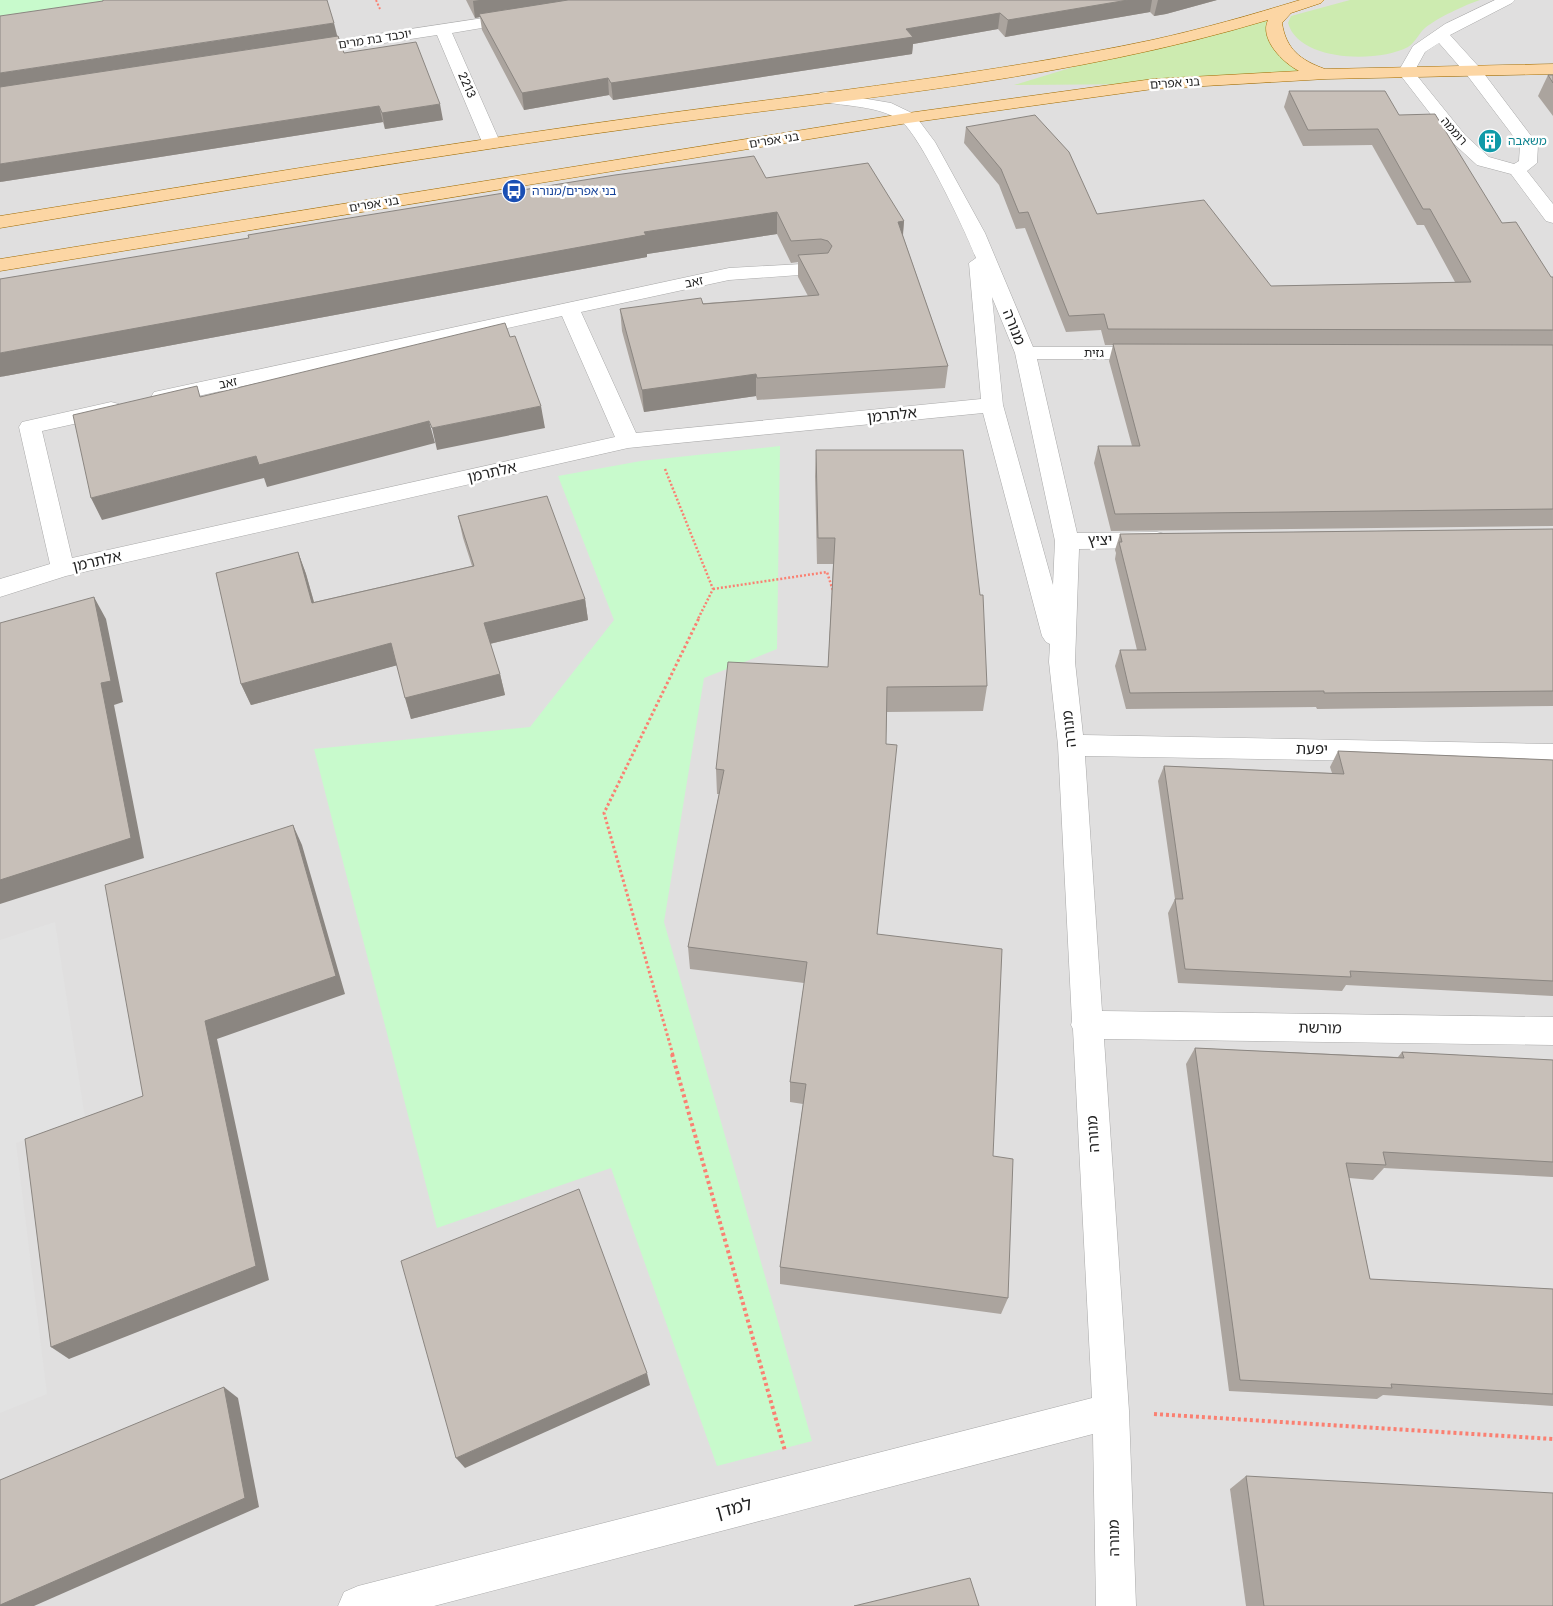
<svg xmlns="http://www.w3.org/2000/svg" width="1553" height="1606" font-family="Inter,'Noto Sans Hebrew',sans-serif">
  <rect width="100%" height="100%" fill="#f2efe9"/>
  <rect fill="#e0dfdf" x="0" y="0" width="1553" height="1606"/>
  <g fill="#cdebb0">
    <path d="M1350,0H1480C1465,5 1437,18 1425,28C1419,33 1415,43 1408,47C1378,63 1299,62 1288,23L1291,16Z"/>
    <path d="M1284,11L1276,40L1312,70L1153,84L1014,85L1119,53Z"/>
  </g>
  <g fill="#c8facc">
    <path d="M0,0H142L0,20Z"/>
    <path d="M780,446L777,649L704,678L664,922L812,1441L717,1466L611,1168L437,1228L314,749L530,727L614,620L558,476L641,461Z"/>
  </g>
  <path fill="#e2e2e2" d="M55,922L85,1118L16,1143L47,1394L0,1413V940Z"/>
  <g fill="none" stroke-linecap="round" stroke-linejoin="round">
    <g stroke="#a9a9a9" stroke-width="1">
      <g id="minor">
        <path d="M1495,0H1515L1512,3L1450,35L1479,67L1538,145L1537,163L1527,171L1553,204V223L1546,221L1511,174L1477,165L1453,143L1398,72L1413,46L1445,24ZM1439,43L1467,75L1520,145L1519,161L1514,164L1489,157L1465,135L1414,72L1425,52Z"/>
        <path d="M517,13L523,15L525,18L523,21L452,33L500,142L497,146H485L482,142L437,35L305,55L297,50L305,45Z"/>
        <path d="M826,92L891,103L914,114L935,142L985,233L1033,347H1148L1155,349L1158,353L1155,357L1148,359H1037L1077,533L1157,532L1165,534L1169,540L1165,546L1157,548L1079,549L1075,662L1083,735L1553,744V764L1085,756L1102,1011L1553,1017V1045L1104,1039L1129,1411L1136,1606H1096L1093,1434L434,1606H338L344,1592L358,1586L1092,1398L1073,1029L1071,1025L1072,1021L1058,745L1049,662L1050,644L1046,642L1042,636L983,413L628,448L66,576L0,597V579L50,564L19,427L22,422L111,402L119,404L122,409L119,414L42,431L72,558L615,437L562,316L162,404L154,402L151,397L154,392L729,268L820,263L827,265L830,269L827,273L729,280L581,312L636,433L981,399L969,263L976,258C966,232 920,135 901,121C878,105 846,107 820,101L818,97L820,93ZM992,297L1015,353L1055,541L1053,585L1003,405Z"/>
      </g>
    </g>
    <g stroke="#a06b00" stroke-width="1">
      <path id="major" d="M1300,0H1324L1321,3L1291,13L1282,23C1286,49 1300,60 1325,69L1553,64V74L1326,79L1153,89L908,123L0,271V259L908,113L1153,79L1299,71C1283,63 1259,39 1268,20C1072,79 866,97 664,124C442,154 221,191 0,228V216C220,181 440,144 661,114C825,92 990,74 1152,40C1202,29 1251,15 1300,0Z"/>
    </g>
    <path stroke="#fa8072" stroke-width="2" stroke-dasharray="2 2" stroke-linecap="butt" d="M376,0L380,9"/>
    <g stroke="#fa8072" stroke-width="2.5" stroke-dasharray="2 2" stroke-linecap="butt">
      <path d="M665,469L713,589L698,619"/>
      <path d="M713,589L827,572L833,591"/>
    </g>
    <path stroke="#fa8072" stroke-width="3" stroke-dasharray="2.5 2.5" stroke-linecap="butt" d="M673,1055L604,813L699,618"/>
    <g stroke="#fa8072" stroke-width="4" stroke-dasharray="3 3" stroke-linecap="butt">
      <path d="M672,1054L785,1451"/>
      <path d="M1154,1414L1553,1439"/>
    </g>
    <use href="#minor" fill="#fff" fill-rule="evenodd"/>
    <use href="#major" fill="#fcd6a4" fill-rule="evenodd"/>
  </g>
  <g fill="#aba49e">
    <path d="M466,0H1217L1166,14L1154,16L1150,12L1005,37L998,29L913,44L912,54L613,100L609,95L524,110L482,30L480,17L475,18Z"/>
    <path d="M337,36L344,53L443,120L385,129L383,122L0,182Z"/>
    <path d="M1548,75H1553V116L1538,96Z"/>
    <path d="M1289,91L1399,115L1502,223L1551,277H1553V526L1111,531L1094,463L1098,446H1132L1109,361L1113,345H1105L1101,330L1066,332L1025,228L1016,229L999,185L964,143L966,127L1097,214L1271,286L1455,282L1424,225H1417L1372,145L1303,146L1284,107Z"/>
    <path d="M766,178L904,221L903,236L948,366L945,388L757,400L756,396L644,412L622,331L620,309L808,296L798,277V262L791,263L777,234L647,254V257L0,377Z"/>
    <path d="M816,450L987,686L983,711L887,712L877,934L993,1156L1008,1298L1001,1314L780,1284V1267L803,1104L790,1102V1082L804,983L690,969L688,947L719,794H717L716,769L828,667L833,564H817L815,476Z"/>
    <path d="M458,516L585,599L588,620L490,644L500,674L505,695L411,719L397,665L251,705L241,684L298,552L306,574L314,602L472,566L463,538Z"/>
    <path d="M1553,529V706L1317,709L1316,707L1126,709L1115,666L1120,650H1137L1115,559L1116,553L1115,550L1120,534Z"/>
    <path d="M1338,751L1553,760V996L1346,985L1342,991L1178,983L1168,913L1175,899L1158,781L1164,766L1332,773L1330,767Z"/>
    <path d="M1195,1048L1398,1057L1402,1052L1553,1060V1177L1384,1168L1373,1180L1349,1178L1370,1279L1553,1289V1406L1383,1395L1377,1399L1229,1391L1186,1064Z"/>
    <path d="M1246,1476L1553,1606H1246L1230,1489Z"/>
  </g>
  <g fill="#8b8681">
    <path d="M479,0H591L479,14L480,17L475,18L473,1Z"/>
    <path d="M1128,0H1152L1150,12L1005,37L1008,20Z"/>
    <path d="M1158,0H1217L1166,14L1154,16Z"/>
    <path d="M1000,13L998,29L913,44L912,54L613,100L611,83L906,29Z"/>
    <path d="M334,23L338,39L0,90V73Z"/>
    <path d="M608,78L609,95L524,110L522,93Z"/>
    <path d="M440,104L443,120L385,129L382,113Z"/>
    <path d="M379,106L383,122L0,182V164Z"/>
    <path d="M777,212V234L647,254V257L0,377V353L644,232Z"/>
    <path d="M904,221L902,243L898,222Z"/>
    <path d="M756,374V396L644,412L642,390Z"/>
    <path d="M541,406L545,428L437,450L432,428Z"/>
    <path d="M429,421L435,443L267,487L264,478L102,520L91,498L256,456Z"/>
    <path d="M298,552L306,574L320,624L312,603Z"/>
    <path d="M94,597L106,619L123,702L114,705L144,858L0,904V880L101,683Z"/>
    <path d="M585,599L588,620L489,644L484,623Z"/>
    <path d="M391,643L398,665L251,705L241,684Z"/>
    <path d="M500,674L505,695L411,719L405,698Z"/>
    <path d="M293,825L302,845L345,994L217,1039L269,1280L69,1359L51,1347L205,1021Z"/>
    <path d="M647,1373L650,1385L465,1468L456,1458Z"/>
    <path d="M224,1387L238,1398L259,1507L34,1606H0V1605Z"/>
  </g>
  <g fill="#c7bfb8" stroke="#8b8681">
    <path d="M103,0H327L334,23L0,73V16L103,1Z"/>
    <path d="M568,0H1128L1008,20L1000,13L906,29L913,37L611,83L608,78L522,93L479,14Z"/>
    <path d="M338,36L344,53L416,42L440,104L382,113L379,106L0,164V87Z"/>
    <path d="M1548,75H1553V83Z"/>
    <path d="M1289,91H1385L1399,115L1435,114L1502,223L1516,222L1551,277H1553V330L1108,329L1104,314L1069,316L1028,212L1019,213L1001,169L966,127L1035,115L1069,152L1097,214L1204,200L1271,286L1471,282L1430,209H1423L1378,129L1308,130Z"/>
    <path d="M754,156L766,178L868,163L904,221L898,222L948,366L757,378L756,374L642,390L620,309L701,298L703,304L819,295L798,255L828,253L832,246L828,241L821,239L791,241L777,212L644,232L646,235L0,353V279L249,238L248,235L331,221L615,175Z"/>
    <path d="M505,323L510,337L515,336L541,406L432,428L429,421L259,465L256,456L91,498L73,415L197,386L200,397Z"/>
    <path d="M1113,344L1553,345V509L1115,514L1098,446H1140Z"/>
    <path d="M816,450H963L980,595H983L987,686L887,687L886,744L897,745L877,934L1002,949L993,1156L1013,1159L1008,1298L780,1267L806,1084L790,1082L807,962L688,947L724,770L716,769L728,662L828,667L835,538H818Z"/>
    <path d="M547,496L585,599L484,623L500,674L405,698L391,643L241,684L216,573L298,552L312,603L474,566L458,516Z"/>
    <path d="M1553,529V691L1324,693V691L1130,693L1120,650H1146L1119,542H1122L1120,534Z"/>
    <path d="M94,597L111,681L101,683L131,838L0,880V623Z"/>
    <path d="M1338,751L1553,760V981L1350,971L1351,977L1185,969L1175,899H1183L1164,766L1344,774Z"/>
    <path d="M293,825L336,976L205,1021L256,1266L51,1347L25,1139L143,1096L105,885Z"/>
    <path d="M1195,1048L1404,1058L1402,1052L1553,1060V1162L1383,1152L1386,1165L1346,1163L1370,1279L1553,1289V1394L1391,1384L1392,1388L1240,1380Z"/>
    <path d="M579,1189L647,1373L456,1458L401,1261Z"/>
    <path d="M224,1387L245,1498L0,1605V1480Z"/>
    <path d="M1246,1476L1553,1493V1606H1264Z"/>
    <path d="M970,1578L979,1606H854Z"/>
  </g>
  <defs>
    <g id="building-disc" transform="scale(1.25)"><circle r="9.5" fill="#0f9aa8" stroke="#fff"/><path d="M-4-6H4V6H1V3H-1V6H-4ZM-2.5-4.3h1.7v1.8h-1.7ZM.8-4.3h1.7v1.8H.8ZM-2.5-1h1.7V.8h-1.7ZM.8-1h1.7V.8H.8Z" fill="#fff"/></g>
    <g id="bus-disc" transform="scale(1.25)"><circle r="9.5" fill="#1a4fb4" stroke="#fff"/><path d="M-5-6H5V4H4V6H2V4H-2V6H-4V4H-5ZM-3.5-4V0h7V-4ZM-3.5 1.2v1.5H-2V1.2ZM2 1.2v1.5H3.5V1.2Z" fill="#fff"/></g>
  </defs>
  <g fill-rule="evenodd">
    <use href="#building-disc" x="1490" y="141"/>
    <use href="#bus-disc" x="514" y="191"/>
  </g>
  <g text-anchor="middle" stroke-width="5" stroke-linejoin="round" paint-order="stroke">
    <g font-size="12" fill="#222" stroke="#fff">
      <text transform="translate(375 39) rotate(-9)" y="4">יוכבד בת מרים</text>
      <text transform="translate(1175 83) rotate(-4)" y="4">בני אפרים</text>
      <text transform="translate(467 85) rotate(66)" y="4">2213</text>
      <text transform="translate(1454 131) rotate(49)" y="4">רוממה</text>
      <text transform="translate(774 140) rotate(-9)" y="4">בני אפרים</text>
      <text transform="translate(374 204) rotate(-9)" y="4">בני אפרים</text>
      <text transform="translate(694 282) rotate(-12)" y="4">זאב</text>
      <text x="1094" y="357">גזית</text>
      <text transform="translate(228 383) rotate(-12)" y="4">זאב</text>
    </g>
    <g font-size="12" fill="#0d838f" stroke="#fff" text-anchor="start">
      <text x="1508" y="145">משאבה</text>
    </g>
    <g font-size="12" fill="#164399" stroke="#fff" text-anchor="start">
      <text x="532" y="195">בני אפרים/מנורה</text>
    </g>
    <g font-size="15" fill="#222" stroke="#fff">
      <text transform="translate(1014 327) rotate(68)" y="5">מנורה</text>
      <text transform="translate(892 415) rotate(-6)" y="5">אלתרמן</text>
      <text transform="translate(492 472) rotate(-13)" y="5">אלתרמן</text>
      <text transform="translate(1100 540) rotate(-1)" y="5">יציץ</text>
      <text transform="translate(97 561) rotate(-13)" y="5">אלתרמן</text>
      <text transform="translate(1069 729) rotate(-96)" y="5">מנורה</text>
      <text transform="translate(1312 749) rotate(1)" y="5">יפעת</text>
      <text transform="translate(1320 1028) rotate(1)" y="5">מורשת</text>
      <text transform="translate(1093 1134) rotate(-94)" y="5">מנורה</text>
      <text transform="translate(1114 1538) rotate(-91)" y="5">מנורה</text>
    </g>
    <g font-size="18" fill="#222" stroke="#fff">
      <text transform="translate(734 1508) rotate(-15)" y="6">למדן</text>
    </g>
  </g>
</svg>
